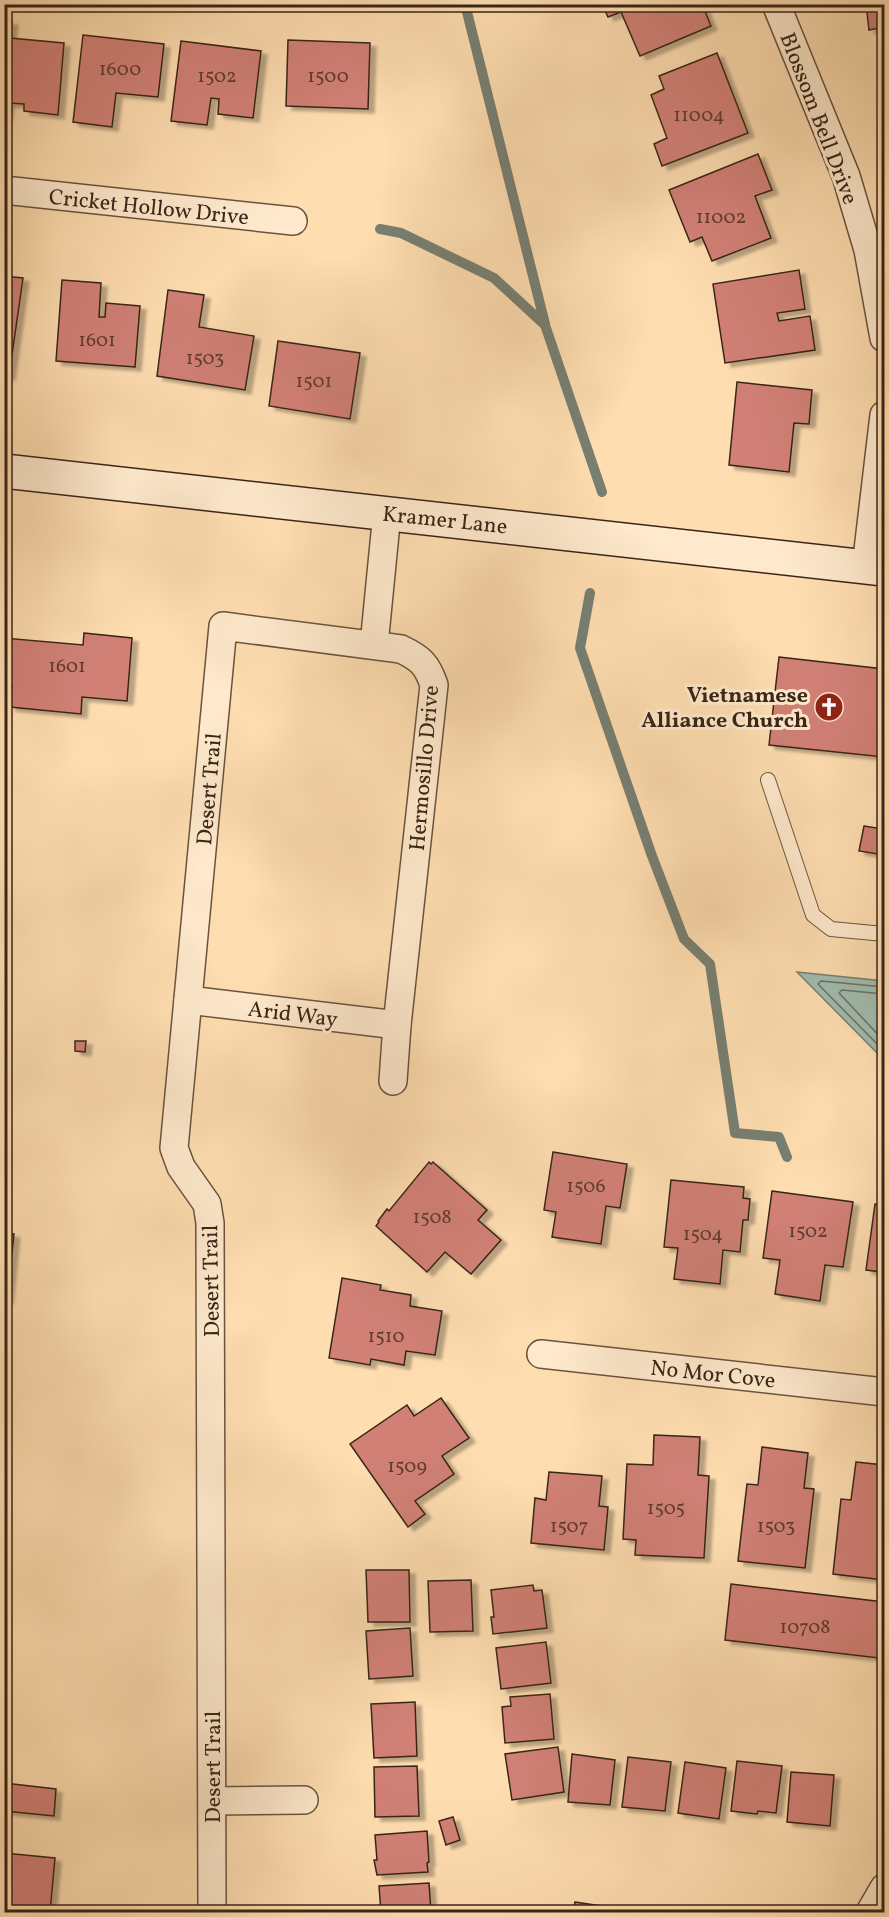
<svg xmlns="http://www.w3.org/2000/svg" width="889" height="1917" font-family="Vollkorn,serif">
  <defs>
    <filter id="shadow"><feDropShadow dx="6" dy="4" stdDeviation="1.5" flood-color="#0004"/></filter>
  </defs>
  <rect width="100%" height="100%" fill="#feddb0"/>
  <filter id="stains"><feTurbulence type="fractalNoise" baseFrequency=".00333" numOctaves="4"/><feColorMatrix values="0 0 0 0 .2 0 0 0 0 .09 0 0 0 0 .02 0 0 0 .5 -.17"/></filter>
  <radialGradient id="worn" r=".72"><stop offset=".6" stop-color="#630" stop-opacity="0"/><stop offset="1" stop-color="#630" stop-opacity=".3"/></radialGradient>
  <path fill="#a0bbaf" stroke="#777f72" stroke-width="1.5" d="M797,972L884,981V1060Z"/>
  <g fill="none" stroke-linecap="round" stroke-linejoin="round">
    <g stroke="#6c7063" stroke-width="1.5">
      <path d="M884,987L821,981L818,984L884,1051"/>
      <path d="M884,994L842,990L839,993L884,1041"/>
    </g>
    <g stroke="#777f72" stroke-width="10">
      <path d="M465,4L545,324"/>
      <path d="M380,229L401,233L494,278L545,325L602,492"/>
      <path d="M590,593L580,648L652,856L684,939L710,964L735,1133L779,1137L787,1157"/>
    </g>
  </g>
  <g fill="#d18076" stroke="#392517" stroke-width="1.5" filter="url(#shadow)">
    <path d="M602,4H674V6L702,4L711,26L640,56L621,12L608,17Z"/>
    <path d="M866,4H884V27L869,30Z"/>
    <path d="M4,21H12L10,38L64,43L58,115L24,111V104L8,103L6,117H4Z"/>
    <path d="M83,35L164,44L158,97L116,93L112,127L73,122Z"/>
    <path d="M288,40L370,43L368,109L286,106Z"/>
    <path d="M181,41L261,51L253,118L218,114L219,99L211,98L207,125L171,121Z"/>
    <path d="M717,53L748,133L662,166L654,144L667,138L651,95L664,89L659,76Z"/>
    <path d="M758,154L772,190L755,196L771,238L712,261L702,237L690,242L669,190Z"/>
    <path d="M799,270L805,309L777,313L779,321L810,316L815,350L725,363L713,284Z"/>
    <path d="M4,276L23,278L9,376L4,375Z"/>
    <path d="M62,280L101,283L99,317H105L106,303L140,306L135,367L56,361Z"/>
    <path d="M168,290L204,295L199,327L254,336L245,390L157,376Z"/>
    <path d="M278,341L360,353L350,419L269,406Z"/>
    <path d="M737,382L812,390L809,424L794,423L789,472L729,465Z"/>
    <path d="M84,633L132,638L127,701L82,697L81,714L10,707L12,685H4V638L83,645Z"/>
    <path d="M779,657L884,669V757L769,745Z"/>
    <path d="M864,826L883,829L878,854L859,851Z"/>
    <path d="M75,1041H86L85,1052L75,1051Z"/>
    <path d="M553,1152L627,1164L620,1208L606,1206L601,1244L552,1237L556,1212L544,1210Z"/>
    <path d="M429,1162L431,1164L433,1162L487,1210L478,1220L501,1240L471,1274L445,1252L427,1272L376,1226L379,1222L378,1221L387,1209L389,1211Z"/>
    <path d="M671,1180L744,1187L743,1198L750,1199L748,1220H743L740,1252L723,1250L720,1284L674,1279L678,1248L664,1247Z"/>
    <path d="M772,1191L853,1202L843,1267L825,1265L820,1301L775,1294L780,1260L763,1258Z"/>
    <path d="M875,1204L884,1205V1305L878,1304L882,1272L866,1270Z"/>
    <path d="M4,1233L14,1234L7,1300L4,1299Z"/>
    <path d="M342,1278L381,1285L380,1290L411,1295L410,1306L442,1311L435,1355L406,1351L404,1365L371,1359L370,1365L329,1358Z"/>
    <path d="M441,1398L469,1438L442,1456L454,1474L415,1501L425,1514L408,1527L350,1444L407,1405L414,1416Z"/>
    <path d="M654,1435L700,1437L698,1475L709,1476L704,1558L635,1555L636,1540L623,1539L627,1464L653,1465Z"/>
    <path d="M762,1447L808,1453L804,1488L814,1489L805,1568L738,1561L747,1484L758,1485Z"/>
    <path d="M856,1462L884,1465V1580L833,1574L841,1499L851,1500Z"/>
    <path d="M549,1472L602,1476L599,1506L608,1507L604,1550L531,1543L535,1498L546,1500Z"/>
    <path d="M366,1570H409L410,1622H368Z"/>
    <path d="M471,1580L473,1631L430,1632L428,1581Z"/>
    <path d="M731,1584L884,1602L879,1658L725,1640Z"/>
    <path d="M533,1585L534,1591L542,1590L547,1628L493,1634L491,1617H494L491,1590Z"/>
    <path d="M410,1628L413,1676L369,1679L366,1631Z"/>
    <path d="M546,1642L551,1683L501,1689L496,1648Z"/>
    <path d="M550,1694L554,1739L505,1743L502,1707L511,1706L510,1697Z"/>
    <path d="M415,1702L417,1756L374,1758L371,1704Z"/>
    <path d="M558,1747L564,1792L512,1800L505,1754Z"/>
    <path d="M572,1754L615,1760L610,1805L568,1802Z"/>
    <path d="M628,1757L671,1762L665,1811L622,1807Z"/>
    <path d="M737,1761L782,1766L776,1813L758,1811L757,1814L731,1811Z"/>
    <path d="M685,1762L726,1768L719,1819L678,1813Z"/>
    <path d="M417,1766L419,1816L375,1817L374,1767Z"/>
    <path d="M791,1772L834,1775L830,1826L787,1822Z"/>
    <path d="M4,1783L56,1789L54,1816L4,1811Z"/>
    <path d="M453,1817L460,1840L446,1845L439,1821Z"/>
    <path d="M427,1831L429,1862L427,1863L428,1872L377,1875L374,1860H377L375,1835Z"/>
    <path d="M4,1853L55,1858L50,1912H4Z"/>
    <path d="M429,1883L431,1912H381L379,1886Z"/>
    <path d="M575,1902L601,1906L600,1912H556L557,1909L573,1911Z"/>
  </g>
  <g fill="none" stroke-linecap="round" stroke-linejoin="round">
    <g stroke="#6a533d" stroke-width="16">
      <path id="lane" d="M768,780L813,915L831,929L884,934"/>
    </g>
    <g stroke="#6a533d" stroke-width="30">
      <g id="street">
        <path d="M776,4L846,176L868,250L884,338"/>
        <path d="M4,190L293,221"/>
        <path d="M866,567L884,415"/>
        <path d="M374,645L387,513"/>
        <path d="M188,1000L397,1025"/>
        <path d="M541,1354L884,1392"/>
        <path d="M212,1801L304,1800"/>
        <path d="M212,1912L210,1223L207,1204L181,1167L174,1148L223,626L401,649C420,658 427,664 434,685L397,1025L393,1081"/>
        <path d="M870,1912L884,1888"/>
      </g>
    </g>
    <g stroke="#392517" stroke-width="36">
      <path id="secondary" d="M4,471L884,569"/>
    </g>
    <use href="#lane" stroke="#fee9cc" stroke-width="14"/>
    <use href="#street" stroke="#fee9cc" stroke-width="27"/>
    <use href="#secondary" stroke="#fee9cc" stroke-width="33"/>
  </g>
  <defs>
    <g id="church-disc" transform="scale(1.5)"><circle r="9.5" fill="#8f2418" stroke="#fee9cc"/><path d="M-1.2-6h2.4v3.5h3.3v2.4h-3.3V6h-2.4V-.1h-3.3v-2.4h3.3Z" fill="#fff"/></g>
  </defs>
  <g fill-rule="evenodd">
    <use href="#church-disc" x="829" y="707"/>
  </g>
  <g text-anchor="middle" stroke-width="6" stroke-linejoin="round" paint-order="stroke">
    <g font-size="20" fill="#5f3c2f">
      <text x="120" y="75">1600</text>
      <text x="217" y="82">1502</text>
      <text x="328" y="82">1500</text>
      <text x="699" y="121">11004</text>
      <text x="721" y="223">11002</text>
      <text x="97" y="346">1601</text>
      <text x="205" y="364">1503</text>
      <text x="314" y="387">1501</text>
      <text x="67" y="672">1601</text>
      <text x="586" y="1192">1506</text>
      <text x="432" y="1223">1508</text>
      <text x="808" y="1237">1502</text>
      <text x="703" y="1240">1504</text>
      <text x="386" y="1342">1510</text>
      <text x="407" y="1472">1509</text>
      <text x="666" y="1514">1505</text>
      <text x="569" y="1532">1507</text>
      <text x="776" y="1532">1503</text>
      <text x="805" y="1633">10708</text>
    </g>
    <g font-size="22" fill="#392517" stroke="#fee9cc">
      <text transform="translate(820 118) rotate(69)" y="8">Blossom Bell Drive</text>
      <text transform="translate(149 206) rotate(6)" y="8">Cricket Hollow Drive</text>
      <text transform="translate(445 519) rotate(6)" y="8">Kramer Lane</text>
      <text transform="translate(423 768) rotate(-85)" y="8">Hermosillo Drive</text>
      <text transform="translate(208 789) rotate(-85)" y="8">Desert Trail</text>
      <text transform="translate(293 1013) rotate(7)" y="8">Arid Way</text>
      <text transform="translate(210 1281) rotate(-91)" y="8">Desert Trail</text>
      <text transform="translate(713 1373) rotate(6)" y="8">No Mor Cove</text>
      <text transform="translate(212 1767) rotate(-90)" y="8">Desert Trail</text>
    </g>
    <g font-size="22" font-weight="bold" fill="#392517" stroke="#fee9cc" text-anchor="end">
      <text x="808" y="702">Vietnamese<tspan x="808" dy="25">Alliance Church</tspan></text>
    </g>
  </g>
  <rect width="889" height="1917" fill="none" stroke="#feddb0" stroke-width="24"/>
  <rect x="6" y="6" width="877" height="1905" fill="none" stroke="#392517" stroke-width="3"/>
  <rect x="12" y="12" width="865" height="1893" fill="none" stroke="#392517" stroke-width="1.5"/>
  <rect width="100%" height="100%" filter="url(#stains)"/>
  <rect width="100%" height="100%" fill="url(#worn)"/>
</svg>
